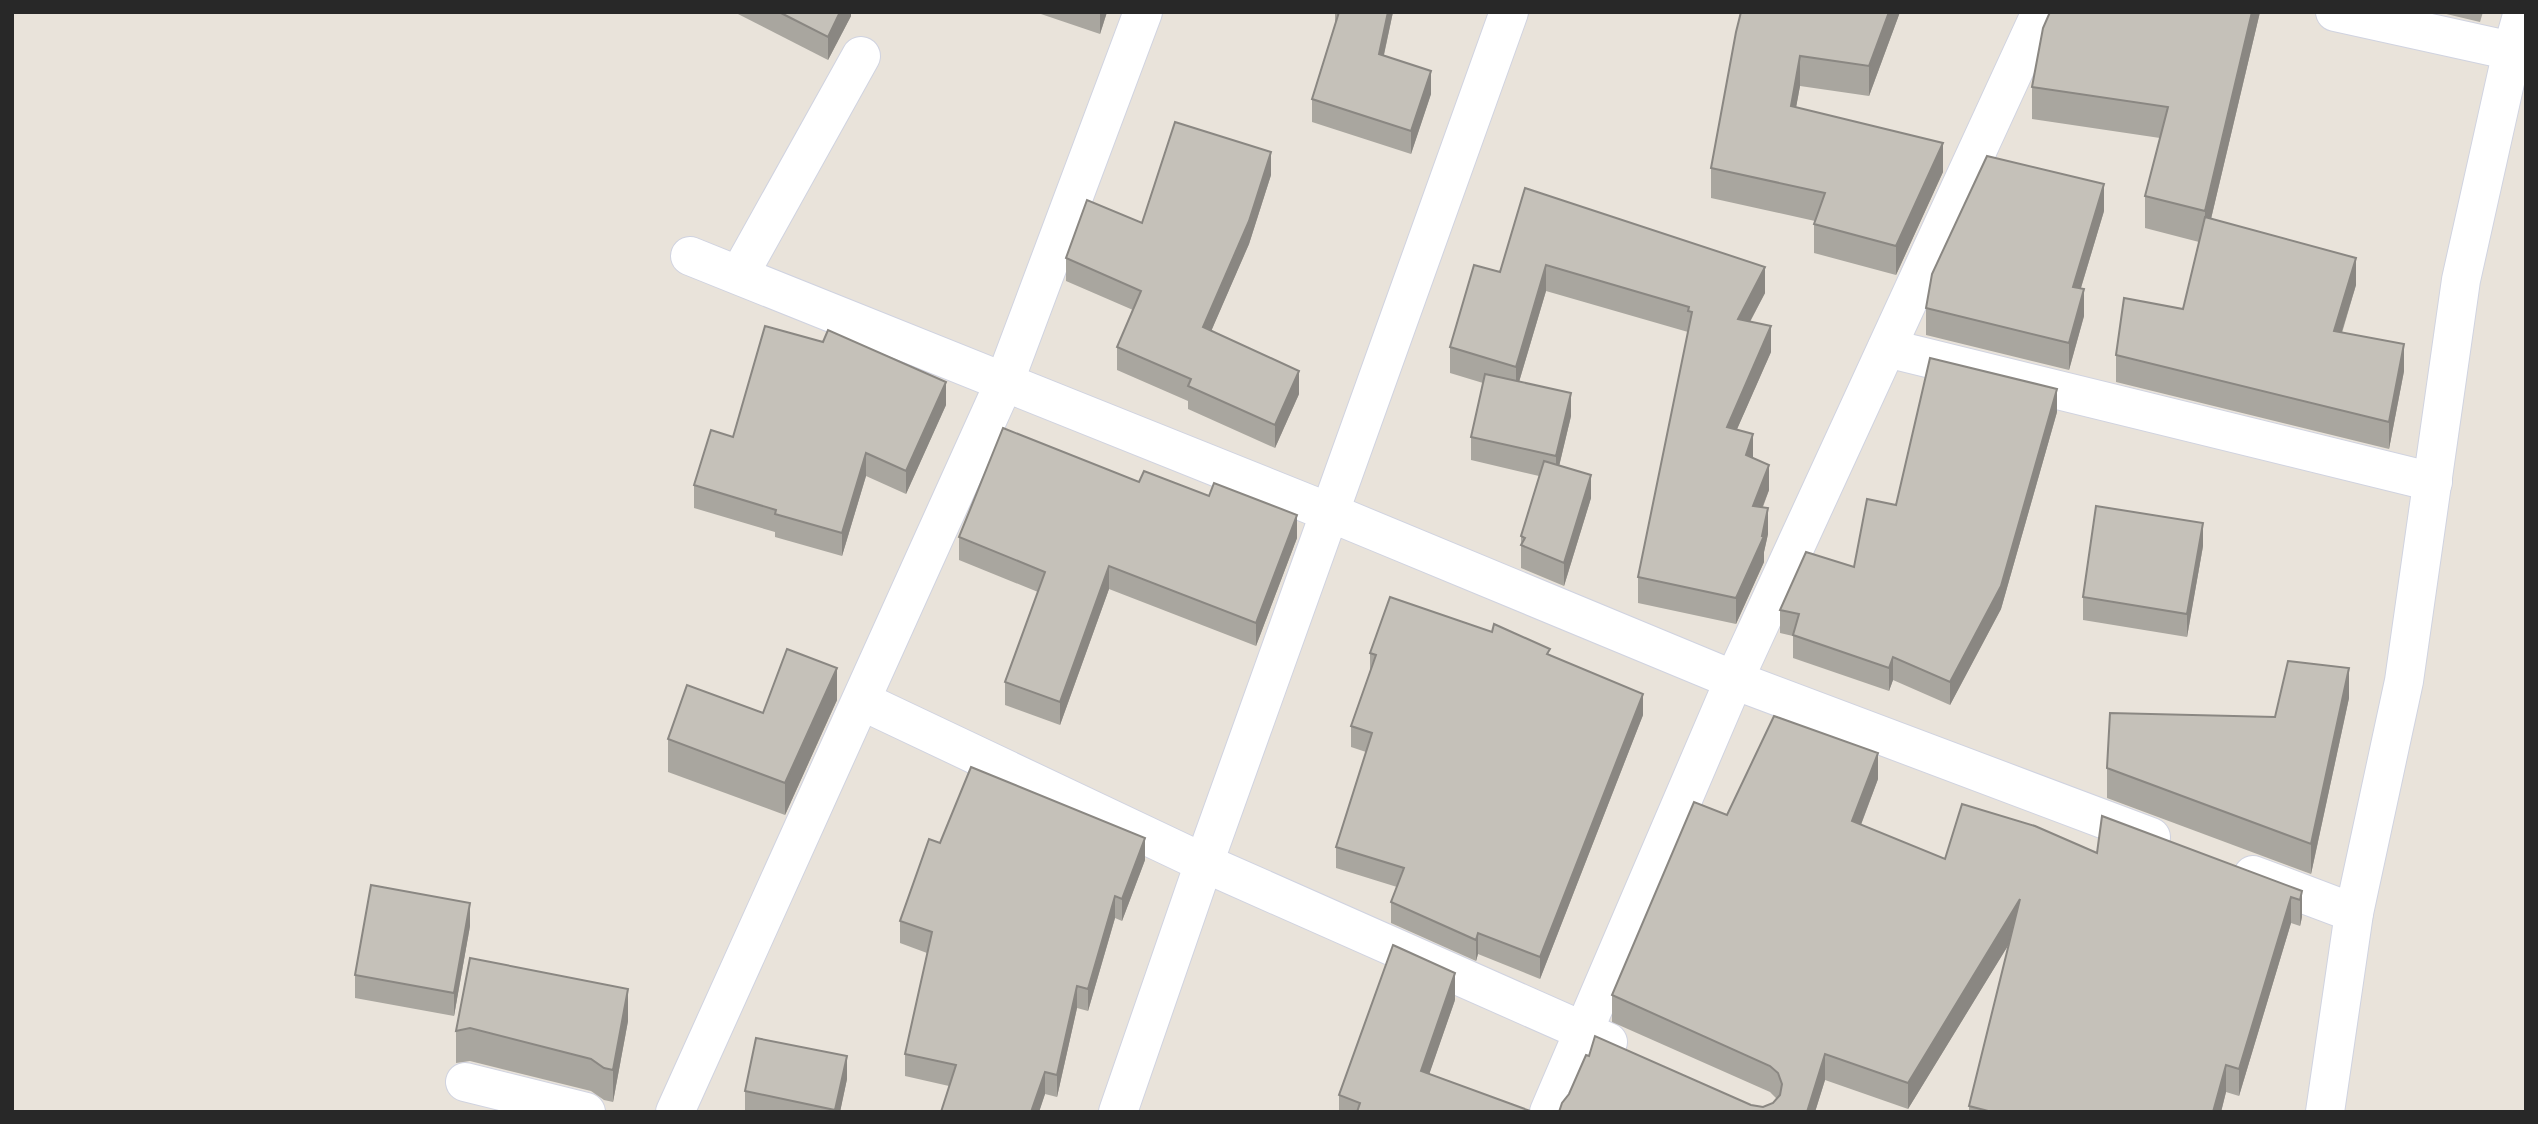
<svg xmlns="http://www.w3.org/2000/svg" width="2538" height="1124" font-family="Inter,sans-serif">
  <rect width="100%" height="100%" fill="#e9e3da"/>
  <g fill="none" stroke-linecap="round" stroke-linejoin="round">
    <g stroke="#d0d3e0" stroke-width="40">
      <g id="street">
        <path d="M2335,12L2512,51"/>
        <path d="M690,256L1331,513L1734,680L2151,837"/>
        <path d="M739,275L861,56"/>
        <path d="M1887,348L2433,482"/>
        <path d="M862,701L1204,863L1608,1042"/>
        <path d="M2253,875L2354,913"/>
        <path d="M465,1082L586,1112"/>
        <path d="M675,1112L1004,383L1143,12"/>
        <path d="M1118,1112L1204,863L1509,12"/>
        <path d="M1549,1112L1734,680L2041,12"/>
        <path d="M2325,1112L2354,913L2404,681L2461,280L2512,51L2523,12"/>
      </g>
    </g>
    <use href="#street" stroke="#fff" stroke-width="38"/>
  </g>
  <g fill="#a9a69f">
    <path d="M736,12H851V16L828,60L736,13Z"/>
    <path d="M1035,12H1107L1100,34Z"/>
    <path d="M1335,12H1393L1384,55L1431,94L1411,154L1312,122V99L1335,27Z"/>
    <path d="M1741,12H1900L1869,96L1800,86L1796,107L1943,172L1896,275L1814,253V224L1815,221L1711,198V168Z"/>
    <path d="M2260,12L2211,219L2356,285L2342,333L2404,371L2389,449L2116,382V355L2183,309L2199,242L2145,228V196L2160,138L2032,119V87Z"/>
    <path d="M2438,12H2483L2480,22Z"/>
    <path d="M1271,175L1249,244L1211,331L1299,394L1275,448L1188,409V401L1117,370V347L1133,310L1066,281V258L1142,223Z"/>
    <path d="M1525,188L1765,293L1750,322L1771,352L1737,429L1753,458L1769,490L1763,507L1768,534L1764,552V562L1736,624L1638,603V577L1688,332L1546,291L1519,382L1571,416L1559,466L1591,498L1564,586L1521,568V536L1539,476L1471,460V437L1483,383L1450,373V347L1500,272Z"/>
    <path d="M2104,211L2081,288L2084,316L2069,370L1926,335V308Z"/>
    <path d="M946,405L906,494L866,476L842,556L775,537V532L694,508V485L733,437Z"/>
    <path d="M2057,412L2001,609L1950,705L1893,680L1889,691L1793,658V636L1780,633V610L1854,567L1896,505Z"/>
    <path d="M1139,482L1297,538L1256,646L1109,589L1060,725L1005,705V682L1038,592L959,560V537Z"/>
    <path d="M2203,546L2187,637L2083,620V597Z"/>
    <path d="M1370,653L1550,655L1643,715L1540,979L1478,954L1476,961L1391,923V902L1397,887L1336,868V847L1366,752L1351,747V726L1370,672Z"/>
    <path d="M2349,698L2311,874L2107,798V768Z"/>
    <path d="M837,700L785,815L668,772V739L763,713Z"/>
    <path d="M1878,779L1861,825L1945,859L2097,853L2302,891V917L2300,926L2291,923L2239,1096L2226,1092L2221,1112H1969V1106L2009,944L1908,1109L1825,1080L1815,1112H1559L1751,1105L1763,1107L1773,1103L1777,1099L1770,1092L1612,1022V995L1727,815Z"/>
    <path d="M940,843L1145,860L1122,921L1115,918L1088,1011L1077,1008L1057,1097L1045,1094L1039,1112H941L949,1086L905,1076V1054L927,953L900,943V921Z"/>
    <path d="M470,926L454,1016L355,998V975Z"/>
    <path d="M470,958L628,1021L613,1102L604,1100L591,1091L470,1061L456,1063V1031Z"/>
    <path d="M1455,1000L1429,1074L1533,1112H1339V1095Z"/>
    <path d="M847,1079L840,1112H745V1091Z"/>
  </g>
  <g fill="#8a8782">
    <path d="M840,12H851V16L828,60V37Z"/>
    <path d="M1100,12H1107L1100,34Z"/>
    <path d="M1388,12H1393L1379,77V54Z"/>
    <path d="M1889,12H1900L1869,96V66Z"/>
    <path d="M2252,12H2260L2205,244V211Z"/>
    <path d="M1800,56V86L1791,135V106Z"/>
    <path d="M1431,71V94L1411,154V131Z"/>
    <path d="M1943,143V172L1896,275V246Z"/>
    <path d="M1271,152V175L1249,244L1203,350V327Z"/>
    <path d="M2104,184V211L2073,314V287Z"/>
    <path d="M2356,258V285L2334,357V331Z"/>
    <path d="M1546,265V291L1516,392V367Z"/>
    <path d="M1765,267V293L1738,344V319Z"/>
    <path d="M2084,289V316L2069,370V343Z"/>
    <path d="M1771,326V352L1727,452V427Z"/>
    <path d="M2404,344V371L2389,449V422Z"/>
    <path d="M1299,371V394L1275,448V425Z"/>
    <path d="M946,382V405L906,494V471Z"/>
    <path d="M2057,389V412L2001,609L1950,705V682Z"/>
    <path d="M1571,393V416L1556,479V456Z"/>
    <path d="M1753,434V459L1746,455Z"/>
    <path d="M866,453V476L842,556V533Z"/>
    <path d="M1769,465V490L1753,531V506Z"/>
    <path d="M1591,475V498L1564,586V563Z"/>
    <path d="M1768,508V534L1764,552V562L1736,624V598L1762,536Z"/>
    <path d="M1297,515V538L1256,646V623Z"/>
    <path d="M2203,523V546L2187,637V614Z"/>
    <path d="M1109,566V589L1060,725V702Z"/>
    <path d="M1893,657V680L1889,691V668Z"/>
    <path d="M837,668V700L785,815V783Z"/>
    <path d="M2349,668V698L2311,874V844Z"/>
    <path d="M1643,694V715L1540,979V957Z"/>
    <path d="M1878,753V779L1852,848V821Z"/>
    <path d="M1145,838V860L1122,921V899Z"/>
    <path d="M2302,891V917L2300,926V900Z"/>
    <path d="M1115,896V918L1088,1011V989Z"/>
    <path d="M2291,897V923L2239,1096V1069Z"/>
    <path d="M2020,899V926L1908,1109V1083Z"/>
    <path d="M470,903V926L454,1016V993Z"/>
    <path d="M1478,933V954L1476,961V940Z"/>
    <path d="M1455,973V1000L1421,1098V1071Z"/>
    <path d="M1077,986V1008L1057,1097V1075Z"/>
    <path d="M628,989V1021L613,1102V1070Z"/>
    <path d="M1825,1054V1080L1815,1112H1807Z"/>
    <path d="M847,1056V1079L840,1112H835Z"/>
    <path d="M2226,1065V1092L2221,1112H2213Z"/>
    <path d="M1045,1072V1094L1039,1112H1031Z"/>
  </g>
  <g fill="#c5c1b9" stroke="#8a8782" stroke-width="2">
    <path d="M779,12H840L828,37Z"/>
    <path d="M1339,12H1388L1379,54L1431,71L1411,131L1312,99Z"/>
    <path d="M1741,12H1889L1869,66L1800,56L1791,106L1943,143L1896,246L1814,224L1825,193L1711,168L1736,32Z"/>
    <path d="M2050,12H2252L2205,211L2145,196L2168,107L2032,87L2043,28Z"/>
    <path d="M1175,122L1271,152L1249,221L1203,327L1299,371L1275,425L1188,386L1191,379L1117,347L1141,291L1066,258L1087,200L1142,223Z"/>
    <path d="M1987,156L2104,184L2073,287L2084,289L2069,343L1926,308L1932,274Z"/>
    <path d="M1525,188L1765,267L1738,319L1771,326L1727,427L1753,434L1746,455L1769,465L1753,506L1768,508L1762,536H1764L1736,598L1638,577L1692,312L1688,311L1689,307L1546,265L1516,367L1450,347L1474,265L1500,272Z"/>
    <path d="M2205,217L2356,258L2334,331L2404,344L2389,422L2116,355L2124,298L2183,309Z"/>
    <path d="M765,326L823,342L828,330L946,382L906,471L866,453L842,533L775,514L776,510L694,485L711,430L733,437Z"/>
    <path d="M1930,358L2057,389L2001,586L1950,682L1893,657L1889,668L1793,635L1799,614L1780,610L1806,552L1854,567L1867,499L1896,505Z"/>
    <path d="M1485,374L1571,393L1556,456L1471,437Z"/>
    <path d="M1003,428L1139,482L1144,471L1209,496L1214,483L1297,515L1256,623L1109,566L1060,702L1005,682L1045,572L959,537Z"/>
    <path d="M1544,461L1591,475L1564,563L1521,545L1525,538L1521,536Z"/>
    <path d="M2096,506L2203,523L2187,614L2083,597Z"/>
    <path d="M1390,597L1492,632L1494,624L1550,649L1547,654L1643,694L1540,957L1478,933L1476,940L1391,902L1404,868L1336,847L1372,733L1351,726L1376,655L1370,653Z"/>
    <path d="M787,649L837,668L785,783L668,739L687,685L763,713Z"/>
    <path d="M2288,661L2349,668L2311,844L2107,768L2110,713L2275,717Z"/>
    <path d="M1774,716L1878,753L1852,821L1945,859L1962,804L2035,826L2097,853L2102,816L2302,891L2300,900L2291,897L2239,1069L2226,1065L2213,1112H1992L1969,1106L2020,899L1908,1083L1825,1054L1807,1112H1559L1562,1103L1569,1094L1586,1055L1589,1056L1595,1036L1751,1105L1763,1107L1773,1103L1780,1095L1782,1084L1778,1073L1770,1066L1612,995L1694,802L1727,815Z"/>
    <path d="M971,767L1145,838L1122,899L1115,896L1088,989L1077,986L1057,1075L1045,1072L1031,1112H941L956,1065L905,1054L932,932L900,921L929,839L940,843Z"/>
    <path d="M371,885L470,903L454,993L355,975Z"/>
    <path d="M1393,945L1455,973L1421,1071L1533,1112H1357L1360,1103L1339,1095Z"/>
    <path d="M470,958L628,989L613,1070L604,1068L591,1059L470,1028L456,1031Z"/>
    <path d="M756,1038L847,1056L835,1110L745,1091Z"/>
  </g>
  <rect width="2538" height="1124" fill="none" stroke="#282828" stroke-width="28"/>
</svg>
